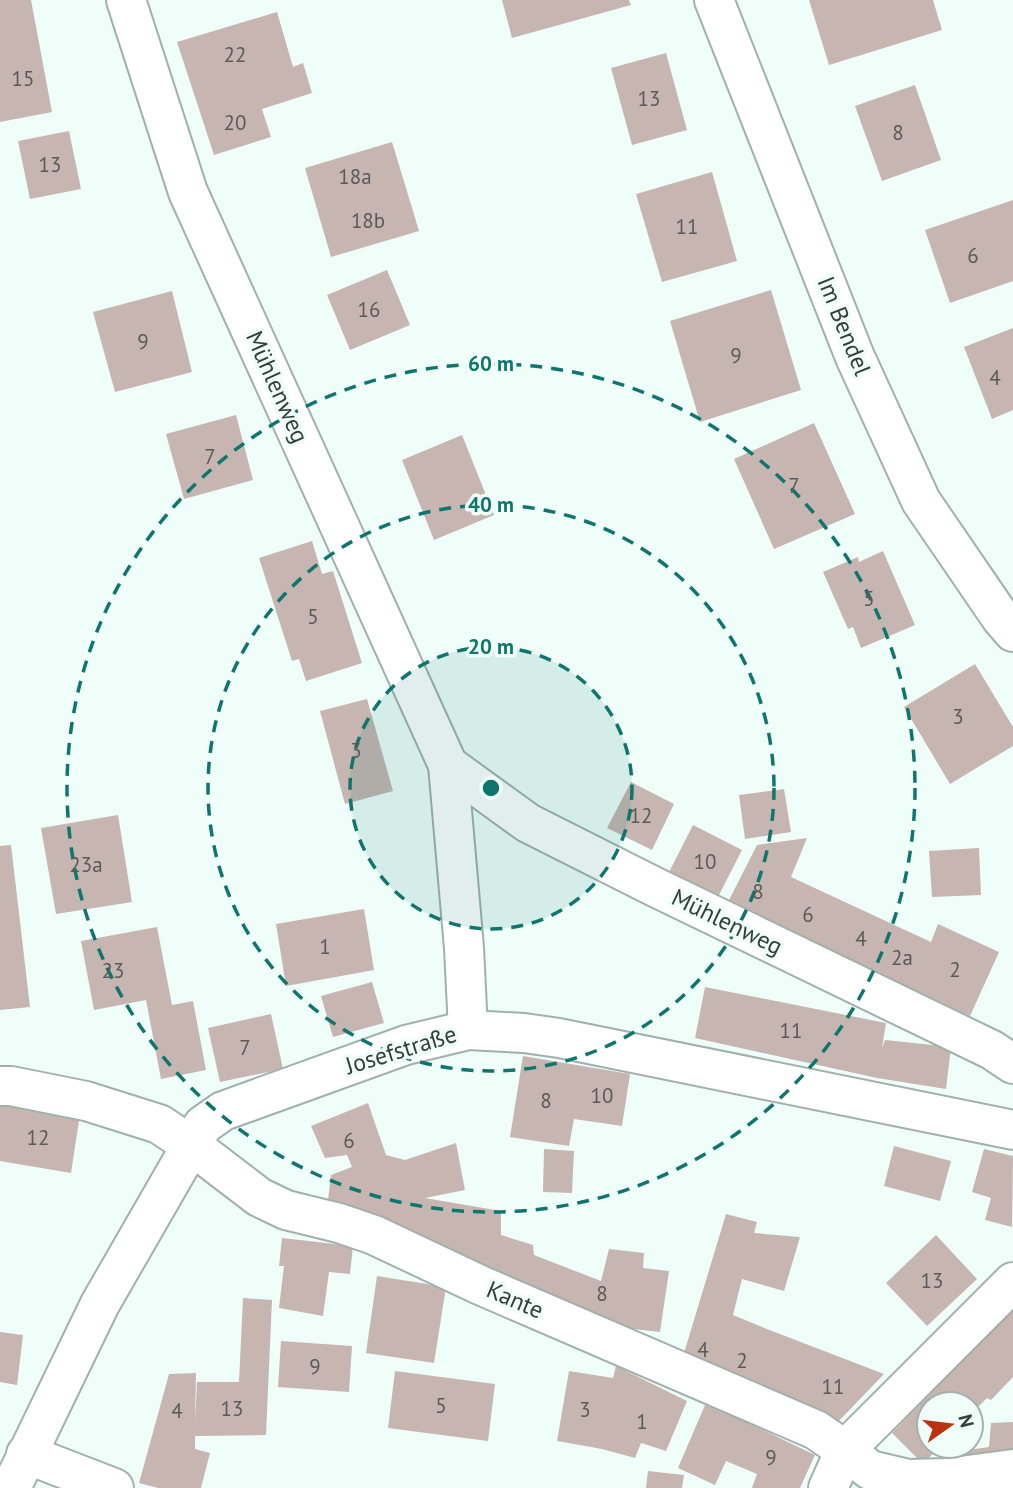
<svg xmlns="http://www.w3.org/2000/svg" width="1013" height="1488" font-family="'PT Sans',sans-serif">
  <rect width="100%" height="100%" fill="#f0fefa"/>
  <g fill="#c6b5b1">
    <path d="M0,0H31L52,112L0,122Z"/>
    <path d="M502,0H629L631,5L512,38Z"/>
    <path d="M809,0H933L942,30L829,65Z"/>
    <path d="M277,12L293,67L303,63L312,93L262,109L271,137L214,155L177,42Z"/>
    <path d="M666,53L687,130L632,145L611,68Z"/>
    <path d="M915,85L941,160L882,181L855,106Z"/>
    <path d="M69,131L81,189L30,199L18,141Z"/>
    <path d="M392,142L419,231L331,257L305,168Z"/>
    <path d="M712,172L737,261L662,282L636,194Z"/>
    <path d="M1013,200V281L950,303L925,230Z"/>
    <path d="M387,270L410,325L350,350L327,295Z"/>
    <path d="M771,290L801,390L700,422L670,321Z"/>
    <path d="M172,291L192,372L115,392L93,312Z"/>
    <path d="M1013,328V410L992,419L964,347Z"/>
    <path d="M236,415L253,480L184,499L166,434Z"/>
    <path d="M814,423L855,514L774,549L734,459Z"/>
    <path d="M462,435L494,515L434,540L402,460Z"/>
    <path d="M312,541L322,574L333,571L362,663L306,681L299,659L292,661L259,558Z"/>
    <path d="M883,551L915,625L861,648L853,627L848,629L823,572L858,557L859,562Z"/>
    <path d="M975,664L1013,727V746L950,784L904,707Z"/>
    <path d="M367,699L393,791L345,804L320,711Z"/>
    <path d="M631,782L674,804L652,850L607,828Z"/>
    <path d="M784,789L791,832L745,839L739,795Z"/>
    <path d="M118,815L132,902L56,914L41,828Z"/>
    <path d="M693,825L742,850L717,899L668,874Z"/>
    <path d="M807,838L791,877L931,942L938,924L999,952L970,1016L910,988L908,991L726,906L757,845Z"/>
    <path d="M11,845L30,1007L0,1010V846Z"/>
    <path d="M979,848L981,895L932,897L929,851Z"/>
    <path d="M364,909L374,970L286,986L276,924Z"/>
    <path d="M157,927L172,1005L193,1001L206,1070L161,1079L146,1000L94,1010L81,941Z"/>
    <path d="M372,982L384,1023L333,1037L321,996Z"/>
    <path d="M705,987L886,1023L882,1048L885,1040L951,1047L946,1089L877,1078L695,1038Z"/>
    <path d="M271,1014L283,1069L220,1082L208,1028Z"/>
    <path d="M523,1056L630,1074L622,1126L574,1119L569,1146L510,1137Z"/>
    <path d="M0,1101L80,1114L71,1173L0,1161Z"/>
    <path d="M368,1103L386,1155L405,1160L456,1143L465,1190L425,1198L501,1211V1235L533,1245L534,1255L601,1281L609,1249L644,1253L643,1268L669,1271L660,1332L634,1329V1337L415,1234L328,1200L331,1175L352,1167L347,1155L325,1158L311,1126Z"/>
    <path d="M894,1146L951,1161L940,1201L884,1186Z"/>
    <path d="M544,1149L574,1151L572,1193L543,1192Z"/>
    <path d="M984,1149L1013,1156L1012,1227L985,1220L991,1198L972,1192Z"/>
    <path d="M726,1214L757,1222L754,1233L800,1237L784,1291L742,1279L733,1315L772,1331L884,1374L836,1424L681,1363Z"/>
    <path d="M936,1235L977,1279L927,1326L886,1283Z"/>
    <path d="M282,1238L353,1246L350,1274L329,1272L323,1316L279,1308L284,1266H279Z"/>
    <path d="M377,1276L446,1287L434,1363L366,1353Z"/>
    <path d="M243,1298L272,1300L266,1435L195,1436V1449L210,1453L201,1488H158L139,1483L169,1374L196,1373L195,1422L197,1382H239Z"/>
    <path d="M1013,1309V1377L991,1400L987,1398L971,1414V1404H929V1446H940L923,1464L892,1433Z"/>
    <path d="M0,1332L23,1335L17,1385L0,1382Z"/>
    <path d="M281,1341L352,1346L349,1392L278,1387Z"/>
    <path d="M616,1366L687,1401L666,1451L641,1443L635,1458L602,1449L557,1441L569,1371L613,1378Z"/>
    <path d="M395,1371L495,1384L488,1441L388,1428Z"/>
    <path d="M705,1405L744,1421L815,1455L800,1488H752L757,1474L726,1461L715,1485L678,1468Z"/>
    <path d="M1013,1422V1457L968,1460V1450L989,1447L991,1423Z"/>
    <path d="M648,1471L684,1475L682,1488H646Z"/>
  </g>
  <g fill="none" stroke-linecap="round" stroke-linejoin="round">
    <g stroke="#a0b1ab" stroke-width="42">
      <g id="minor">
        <path d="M126,0L188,192L448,765L464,948L468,1030"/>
        <path d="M714,0L855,357L921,501L1001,618L1013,632"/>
        <path d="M448,765L528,823L655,887L992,1050L1013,1064"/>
        <path d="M0,1086H11L86,1101L159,1124L191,1145L259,1197L286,1210L339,1223L374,1235L480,1285L816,1430L845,1450L870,1470L908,1479L945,1478L1013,1469"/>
        <path d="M26,1454L114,1488"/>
        <path d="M11,1488L100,1304L203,1125L223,1111L406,1045L468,1030L524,1033L559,1038L1013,1130"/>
        <path d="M828,1488L845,1450L1013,1282"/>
      </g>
    </g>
    <use href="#minor" stroke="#fff" stroke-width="38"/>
  </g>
  <circle cx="491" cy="788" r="141" fill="#0f766e" fill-opacity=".12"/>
  <g fill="none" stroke="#0f766e" stroke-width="3.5" stroke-dasharray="12 9">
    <circle cx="491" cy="788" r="141"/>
    <circle cx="491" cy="788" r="283"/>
    <circle cx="491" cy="788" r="424"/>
  </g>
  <g text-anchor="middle" stroke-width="7" stroke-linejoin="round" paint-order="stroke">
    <g font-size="21" fill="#5a5b58">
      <text x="235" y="62">22</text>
      <text x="23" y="86">15</text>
      <text x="649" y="106">13</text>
      <text x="235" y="130">20</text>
      <text x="898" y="140">8</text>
      <text x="50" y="172">13</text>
      <text x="355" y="184">18a</text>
      <text x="368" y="228">18b</text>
      <text x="687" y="234">11</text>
      <text x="973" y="263">6</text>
      <text x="369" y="317">16</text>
      <text x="143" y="349">9</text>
      <text x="736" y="363">9</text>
      <text x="995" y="385">4</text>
      <text x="210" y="464">7</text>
      <text x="794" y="493">7</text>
      <text x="869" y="606">5</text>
      <text x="313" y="624">5</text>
      <text x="958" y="724">3</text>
      <text x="356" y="758">3</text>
      <text x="641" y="823">12</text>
      <text x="705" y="869">10</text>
      <text x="86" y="872">23a</text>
      <text x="758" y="899">8</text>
      <text x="808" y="922">6</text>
      <text x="861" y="946">4</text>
      <text x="325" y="954">1</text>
      <text x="902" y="965">2a</text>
      <text x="955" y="977">2</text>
      <text x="113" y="978">23</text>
      <text x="791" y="1038">11</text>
      <text x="245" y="1055">7</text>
      <text x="602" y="1103">10</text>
      <text x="546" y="1108">8</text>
      <text x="38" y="1145">12</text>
      <text x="349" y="1148">6</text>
      <text x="932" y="1288">13</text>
      <text x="602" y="1301">8</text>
      <text x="703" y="1357">4</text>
      <text x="742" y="1368">2</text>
      <text x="315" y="1374">9</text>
      <text x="833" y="1394">11</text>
      <text x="441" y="1413">5</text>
      <text x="232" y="1416">13</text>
      <text x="585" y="1417">3</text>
      <text x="177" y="1418">4</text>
      <text x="642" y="1429">1</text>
      <text x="771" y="1465">9</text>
    </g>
    <g font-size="24" fill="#363d3b" stroke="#f0fefa">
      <text transform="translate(844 326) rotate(68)" y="8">Im Bendel</text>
      <text transform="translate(277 387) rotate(66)" y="8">Mühlenweg</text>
      <text transform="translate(727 922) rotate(26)" y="8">Mühlenweg</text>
      <text transform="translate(401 1050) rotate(-17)" y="8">Josefstraße</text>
      <text transform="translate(515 1300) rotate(23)" y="8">Kante</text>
    </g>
  </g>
  <circle cx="491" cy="788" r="10" fill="#0f766e" stroke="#f0fefa" stroke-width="3.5"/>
  <g font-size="21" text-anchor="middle" font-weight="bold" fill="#0f766e" stroke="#f0fefa" stroke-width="7" stroke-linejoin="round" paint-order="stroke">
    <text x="491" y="371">60 m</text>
    <text x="491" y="512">40 m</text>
    <text x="491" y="654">20 m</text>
  </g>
  <g transform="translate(950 1425) rotate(76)"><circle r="33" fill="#f0fefa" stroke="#a6b1ae" stroke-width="2"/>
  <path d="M0-5L12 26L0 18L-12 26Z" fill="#bc3110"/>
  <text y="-10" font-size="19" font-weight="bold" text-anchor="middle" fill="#363d3b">N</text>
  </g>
</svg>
